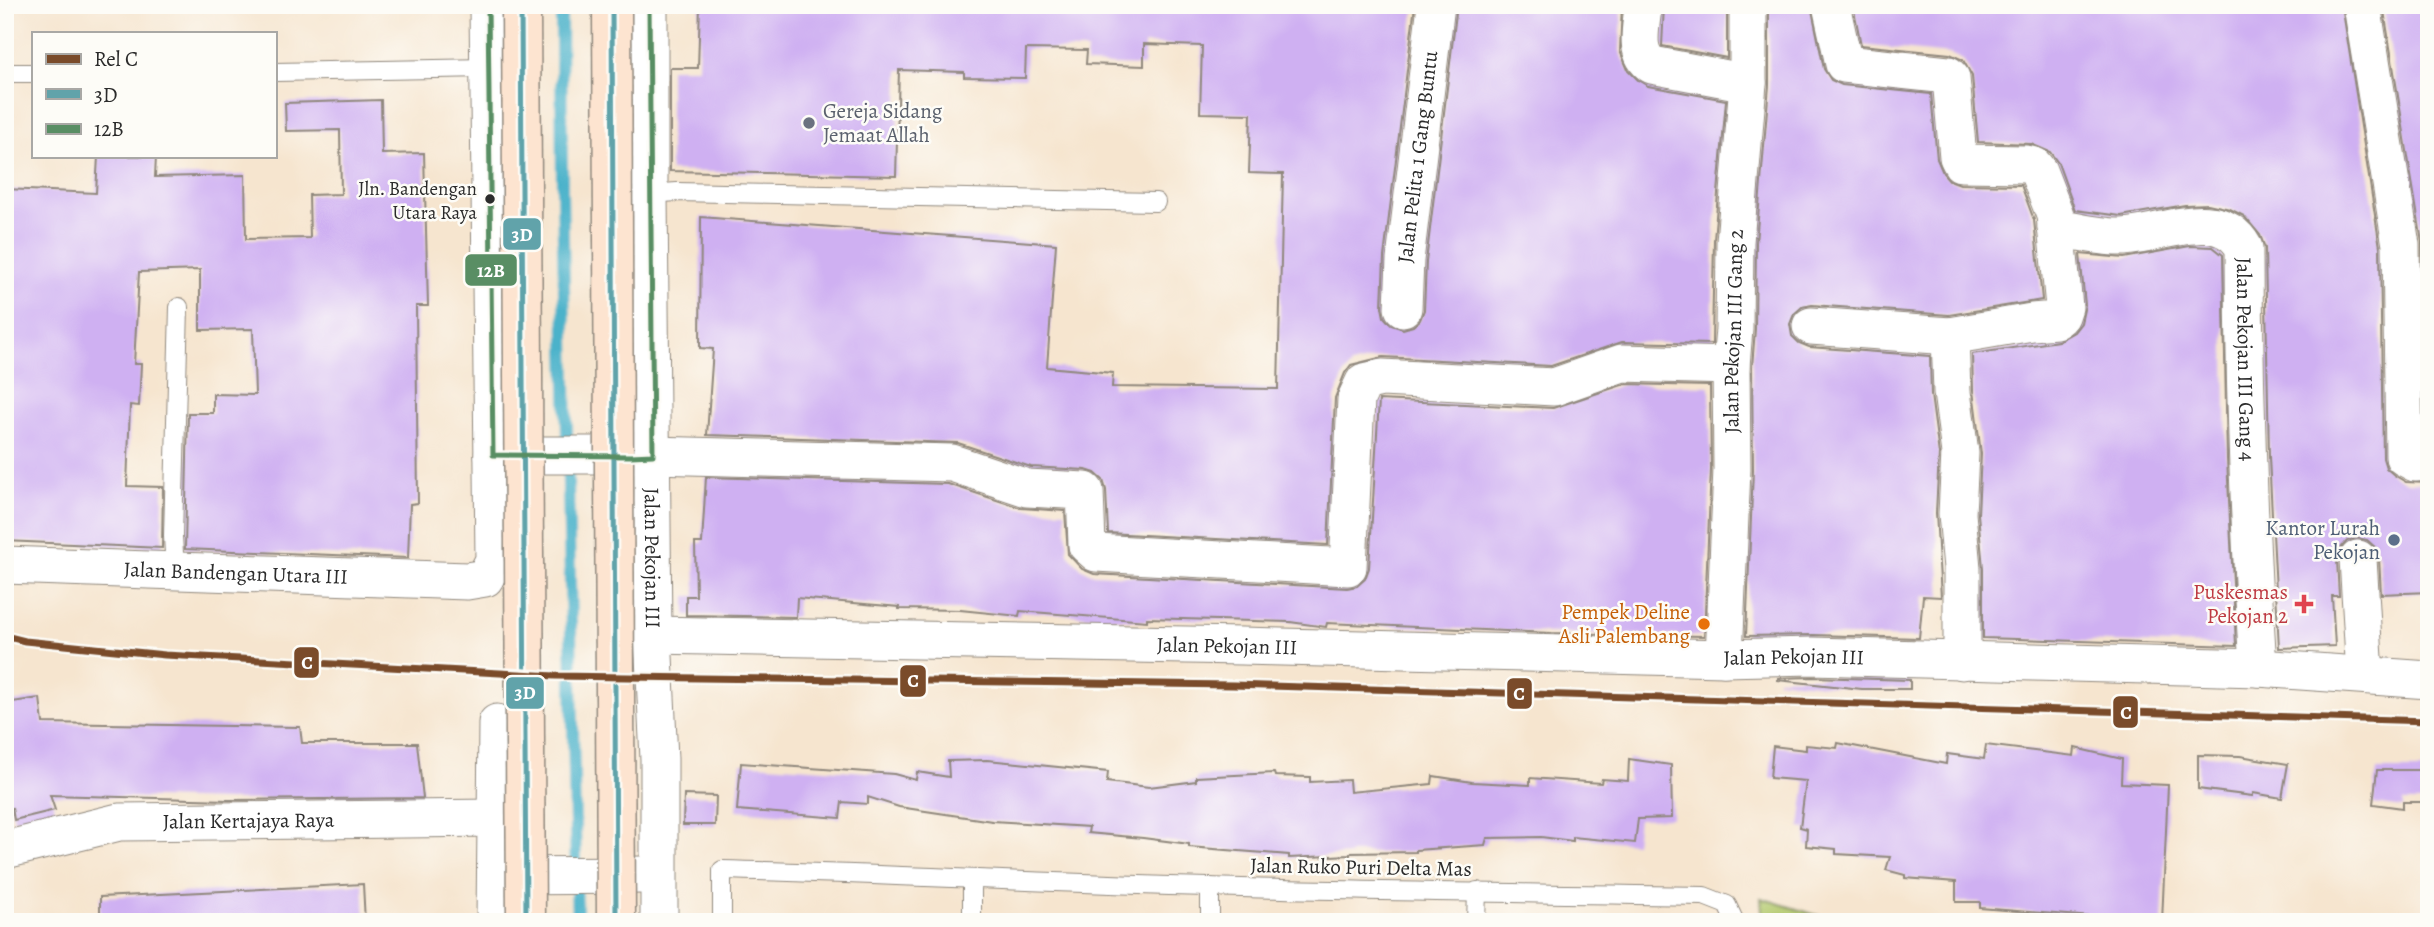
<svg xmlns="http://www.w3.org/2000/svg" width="2434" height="927" font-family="Alegreya,serif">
  <rect width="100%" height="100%" fill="#fdfcf7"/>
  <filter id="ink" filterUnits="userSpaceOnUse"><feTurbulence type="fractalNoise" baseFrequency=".0143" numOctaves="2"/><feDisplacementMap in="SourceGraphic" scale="14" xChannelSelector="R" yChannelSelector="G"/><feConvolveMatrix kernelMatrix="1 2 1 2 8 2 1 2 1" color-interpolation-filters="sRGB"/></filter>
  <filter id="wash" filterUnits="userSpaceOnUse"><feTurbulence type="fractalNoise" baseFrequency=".00686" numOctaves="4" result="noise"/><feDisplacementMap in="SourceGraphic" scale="28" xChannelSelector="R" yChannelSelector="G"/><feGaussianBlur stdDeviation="1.57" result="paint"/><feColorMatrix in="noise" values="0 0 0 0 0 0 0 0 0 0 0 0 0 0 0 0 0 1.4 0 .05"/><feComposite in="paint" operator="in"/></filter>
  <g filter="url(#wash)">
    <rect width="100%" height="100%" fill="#f6e5cf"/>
    <path fill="#b3c96d" stroke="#6f7a4c" stroke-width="2" d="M1761,898L1839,922H1763Z"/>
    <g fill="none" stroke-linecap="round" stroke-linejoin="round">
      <path stroke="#4bb2ca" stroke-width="12" d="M561,5L562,190L577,922"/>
    </g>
    <g id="blocks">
      <g fill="#cfb0f2">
        <path d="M700,5H1415L1384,257L1382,307L1384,317L1391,325L1403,329L1413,326L1420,320L1424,310L1426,262L1457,5H1622L1620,51L1628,70L1638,80L1648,86L1726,100L1714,240L1712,344L1622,342L1551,366L1383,357L1351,365L1345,373L1335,398L1328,545L1108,533L1106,490L1103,480L1095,473L1086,470L1031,467L958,443L707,435L713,349L700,348L701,217L1056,244L1047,367L1113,373L1112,387L1278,389L1283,174L1249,173L1251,114L1200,113L1202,46L1144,44V66L1086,64L1087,50L1026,49L1025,78L964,77V72L899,70L896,176L670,171V68H698Z"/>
        <path d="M1664,5H1727V58L1662,46Z"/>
        <path d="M1769,5H1811L1824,69L1831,80L1842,85L1931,94L1937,159L1943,173L1949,180L1960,184L2021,185L2034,220L2042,300L1949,315L1812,305L1802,307L1794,314L1790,324L1792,336L1799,343L1809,347L1930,356L1931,395L1939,454L1936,513L1941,597L1923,596L1919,638L1813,635L1746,636L1753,470L1752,367L1755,329L1756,243L1769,85Z"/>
        <path d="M1853,5H2342L2380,247L2383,458L2386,468L2394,475L2406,482L2429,483V592L2381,594L2379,558L2376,548L2367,540L2356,538L2347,541L2340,549L2337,560L2339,596H2332L2335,646L2279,648L2269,457L2265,248L2260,235L2244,216L2230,209L2208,204L2185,205L2121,216L2075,210L2058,163L2050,152L2031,144L1978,142L1972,76L1963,60L1950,54L1861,45Z"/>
        <path d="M2383,5H2429V441H2425L2422,242Z"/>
        <path d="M381,100L382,154L424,153L428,306H416L418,503L410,504L408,558L185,549L188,413H213V394L255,395L253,329L200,330V270L139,272L134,364H141L139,406L130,405L127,486L163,487L162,548L5,541V189L96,193L98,156H156L155,177L245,175L246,239L310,238L309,195L341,194L340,130L286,131L285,103Z"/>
        <path d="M2190,246L2213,247L2223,255L2227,459L2236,646L1983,638V568L1978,514L1981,454L1973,390L1972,354L2058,341L2074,332L2081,323L2085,305L2080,254L2124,258Z"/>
        <path d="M1625,384L1710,386L1711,469L1704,636L1552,633L1327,623L1326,627L1290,622L1147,618V621L1020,611L1019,616L960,610L899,609V607L797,598L796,617L686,615V596H696L695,543H702L706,477L948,484L1021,508L1065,511L1068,554L1082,569L1094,574L1347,588L1357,586L1365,579L1369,568L1379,400L1553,408Z"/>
        <path d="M1812,677L1910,680V689H1862L1778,680V678Z"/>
        <path d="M40,698L43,723L300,727L302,743H417L423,798L228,800L50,795L55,810L14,820L12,808L5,809V703Z"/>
        <path d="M1838,743L1946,764L1947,754L1984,759L1986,745L2074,756L2075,748L2122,759L2121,783L2168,785L2162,922H2092V917L1980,908V902H1956V882L1905,878V875L1886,870L1890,857L1836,854V849L1806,846L1807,829L1800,827L1806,781L1770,778L1773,746L1806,750V745L1837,748Z"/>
        <path d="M2198,755L2240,756L2288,764L2282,798L2253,793V796L2198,789Z"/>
        <path d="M1629,759L1671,765L1672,818L1638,819L1635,843L1573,837V841L1541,837L1487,838L1485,845L1416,850V852L1350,853V855L1289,858V855L1189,847V844L1143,838L1088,833L1089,827L992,821L899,807L868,797V804L842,802L840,818L737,810L741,763L894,774L916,780L917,772L949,777L948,761L987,760L1108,772L1107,782L1149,787L1196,781V777L1274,773L1275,776L1310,777V782L1349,780L1350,792L1432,784L1433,776L1472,782L1530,785V778L1601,783L1602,779L1628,781Z"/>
        <path d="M2377,770H2429V802H2403V808L2373,804Z"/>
        <path d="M684,795L716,796L715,825H683Z"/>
        <path d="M363,884L365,922H100V897Z"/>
      </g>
    </g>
  </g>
  <g filter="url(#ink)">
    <use href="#blocks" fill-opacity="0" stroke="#90887d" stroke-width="2"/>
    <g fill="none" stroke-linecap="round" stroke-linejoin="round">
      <g stroke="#90887d" stroke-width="20">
        <g id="service">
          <path d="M275,72L488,68"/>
          <path d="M5,73H33"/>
          <path d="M649,194L677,192L1156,202"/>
          <path d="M175,571L173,536L179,307"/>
          <path d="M1210,887V922"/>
          <path d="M722,922V870C884,874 1046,883 1208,887C1373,892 1539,893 1704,896L1727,905L1735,922"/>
          <path d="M972,922V879"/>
          <path d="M1476,922L1477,891"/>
        </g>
      </g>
      <g stroke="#90887d" stroke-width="39">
        <g id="minor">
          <path id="s1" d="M649,5V194L653,635L659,759V922"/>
          <path d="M1643,5C1642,26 1633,52 1652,65L1748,83"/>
          <path d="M2362,5L2401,245L2404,457L2415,463L2429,462"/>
          <path id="s2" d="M2056,228C2077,231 2101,238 2122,237C2160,236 2220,203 2244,248C2244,388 2249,528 2258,668"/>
          <path id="s3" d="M1403,308L1405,260L1436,5"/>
          <path d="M1811,326L1950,336L2032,322L2056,320L2061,316L2064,307L2055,215L2038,171L2034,166L2026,164L1961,163L1958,157L1951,78L1948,75L1844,64L1831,5"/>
          <path d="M1950,336L1952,392L1960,453L1957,514L1962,568V661"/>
          <path d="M493,455H653L952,463L1027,488L1085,491L1087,545L1096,553L1348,567L1356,399L1364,382L1382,378L1554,387L1622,363L1731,366"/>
          <path d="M2358,559L2365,675"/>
          <path id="s4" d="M5,565L467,581L485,578L494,560L488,5"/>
          <path id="s5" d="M653,635L1242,646L1724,658L1812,656L2258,668L2429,680"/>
          <path id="s6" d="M1724,658L1732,469L1731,366L1734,329L1735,242L1748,83V5"/>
          <path id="s7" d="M5,850L119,822L495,818"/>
          <path d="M496,876L645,875"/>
          <path d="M495,922L497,723"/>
        </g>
      </g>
      <use href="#service" stroke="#fff" stroke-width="18"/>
      <use href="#minor" stroke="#fff" stroke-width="37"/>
      <g stroke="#90887d" stroke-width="41" stroke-linecap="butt">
        <g id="secondary-bridge">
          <path d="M521,5L526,922"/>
          <path d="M612,5L616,922"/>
        </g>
      </g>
      <use href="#secondary-bridge" stroke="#fde4d0" stroke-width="38"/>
      <g stroke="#fdfcf7" stroke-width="10">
        <g id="bus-1">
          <path d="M521,5L526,922"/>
          <path d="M612,5L616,922"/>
        </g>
      </g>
      <g stroke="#fdfcf7" stroke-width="10">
        <path id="bus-2" d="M488,5L493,455L631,456L653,455L649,5"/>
      </g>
      <use href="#bus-1" stroke="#61a3aa" stroke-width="5"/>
      <use href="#bus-2" stroke="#598e64" stroke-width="5"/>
      <g stroke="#fdfcf7" stroke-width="12">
        <path id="rail-1" d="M5,636L25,641L165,655L555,676L1233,685L2429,721"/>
      </g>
      <use href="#rail-1" stroke="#7a4b2a" stroke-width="7"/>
    </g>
  </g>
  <circle fill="#6b7280" stroke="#fdfcf7" stroke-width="2.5" cx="809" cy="123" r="7"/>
  <circle fill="#2b2b2b" stroke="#fdfcf7" stroke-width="2.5" cx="490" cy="199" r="6"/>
  <circle fill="#5c6f8a" stroke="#fdfcf7" stroke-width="2.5" cx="2394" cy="540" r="7"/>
  <path fill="#e0444e" stroke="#fdfcf7" stroke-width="2.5" d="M2300.5 593.5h7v7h7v7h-7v7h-7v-7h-7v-7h7z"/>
  <circle fill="#e8710a" stroke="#fdfcf7" stroke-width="2.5" cx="1704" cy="624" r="7"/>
  <g text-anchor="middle" stroke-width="5" stroke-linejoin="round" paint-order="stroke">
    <g font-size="19" fill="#2b2b2b" stroke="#fdfcf7" text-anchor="end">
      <text x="477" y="195">Jln. Bandengan<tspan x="477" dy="24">Utara Raya</tspan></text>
    </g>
    <g font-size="21" fill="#5b616d" stroke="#fdfcf7" text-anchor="start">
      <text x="823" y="118">Gereja Sidang<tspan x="823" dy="24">Jemaat Allah</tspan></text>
    </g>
    <g font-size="21" fill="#2b2b2b" stroke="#fdfcf7">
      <text dy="7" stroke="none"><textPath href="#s3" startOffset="152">Jalan Pelita 1 Gang Buntu</textPath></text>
      <text dy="7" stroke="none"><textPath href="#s6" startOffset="327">Jalan Pekojan III Gang 2</textPath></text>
      <text dy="7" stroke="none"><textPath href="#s2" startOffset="310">Jalan Pekojan III Gang 4</textPath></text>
      <text dy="7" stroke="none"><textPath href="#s1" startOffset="553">Jalan Pekojan III</textPath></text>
      <text dy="7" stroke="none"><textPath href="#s4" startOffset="231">Jalan Bandengan Utara III</textPath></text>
      <text dy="7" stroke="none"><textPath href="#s5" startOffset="574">Jalan Pekojan III</textPath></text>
      <text dy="7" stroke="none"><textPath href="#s5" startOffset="1141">Jalan Pekojan III</textPath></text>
      <text dy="7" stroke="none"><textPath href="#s7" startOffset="247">Jalan Kertajaya Raya</textPath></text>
      <text transform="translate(1361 867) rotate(1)" y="7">Jalan Ruko Puri Delta Mas</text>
    </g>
    <g font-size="21" fill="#4e5e75" stroke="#fdfcf7" text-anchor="end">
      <text x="2380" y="535">Kantor Lurah<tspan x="2380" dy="24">Pekojan</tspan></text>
    </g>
    <g font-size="21" fill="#be3a42" stroke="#fdfcf7" text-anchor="end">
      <text x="2288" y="599">Puskesmas<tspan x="2288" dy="24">Pekojan 2</tspan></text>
    </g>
    <g font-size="21" fill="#c56008" stroke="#fdfcf7" text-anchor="end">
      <text x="1690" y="619">Pempek Deline<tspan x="1690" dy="24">Asli Palembang</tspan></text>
    </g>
  </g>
  <g stroke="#fdfcf7" stroke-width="2.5">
    <rect x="502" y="217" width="40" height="34" rx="7" fill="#61a3aa"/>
    <rect x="464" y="253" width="54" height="34" rx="7" fill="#598e64"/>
    <rect x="293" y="646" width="27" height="33" rx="7" fill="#7a4b2a"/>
    <rect x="899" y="664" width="28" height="34" rx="7" fill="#7a4b2a"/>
    <rect x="505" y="676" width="40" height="34" rx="7" fill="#61a3aa"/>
    <rect x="1506" y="677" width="27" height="33" rx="7" fill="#7a4b2a"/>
    <rect x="2112" y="695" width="27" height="34" rx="7" fill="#7a4b2a"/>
  </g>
  <g font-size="19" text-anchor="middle" font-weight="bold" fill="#fff">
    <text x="522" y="241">3D</text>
    <text x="491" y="277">12B</text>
    <text x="307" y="669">C</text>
    <text x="913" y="687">C</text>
    <text x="525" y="699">3D</text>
    <text x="1519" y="700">C</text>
    <text x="2126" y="719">C</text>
  </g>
  <rect width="2434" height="927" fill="none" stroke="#fdfcf7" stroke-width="28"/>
  <rect x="32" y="32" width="245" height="126" fill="#fdfcf7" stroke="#a9a8a5" stroke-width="2"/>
  <rect x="46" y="54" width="35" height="10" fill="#7a4b2a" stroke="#a9a8a5" stroke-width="2"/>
  <text x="94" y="66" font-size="21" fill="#2b2b2b">Rel C</text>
  <rect x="46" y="89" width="35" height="10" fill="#61a3aa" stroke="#a9a8a5" stroke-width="2"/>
  <text x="94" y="102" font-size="21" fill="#2b2b2b">3D</text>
  <rect x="46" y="124" width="35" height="10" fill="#598e64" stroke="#a9a8a5" stroke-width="2"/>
  <text x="94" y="136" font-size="21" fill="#2b2b2b">12B</text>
</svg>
